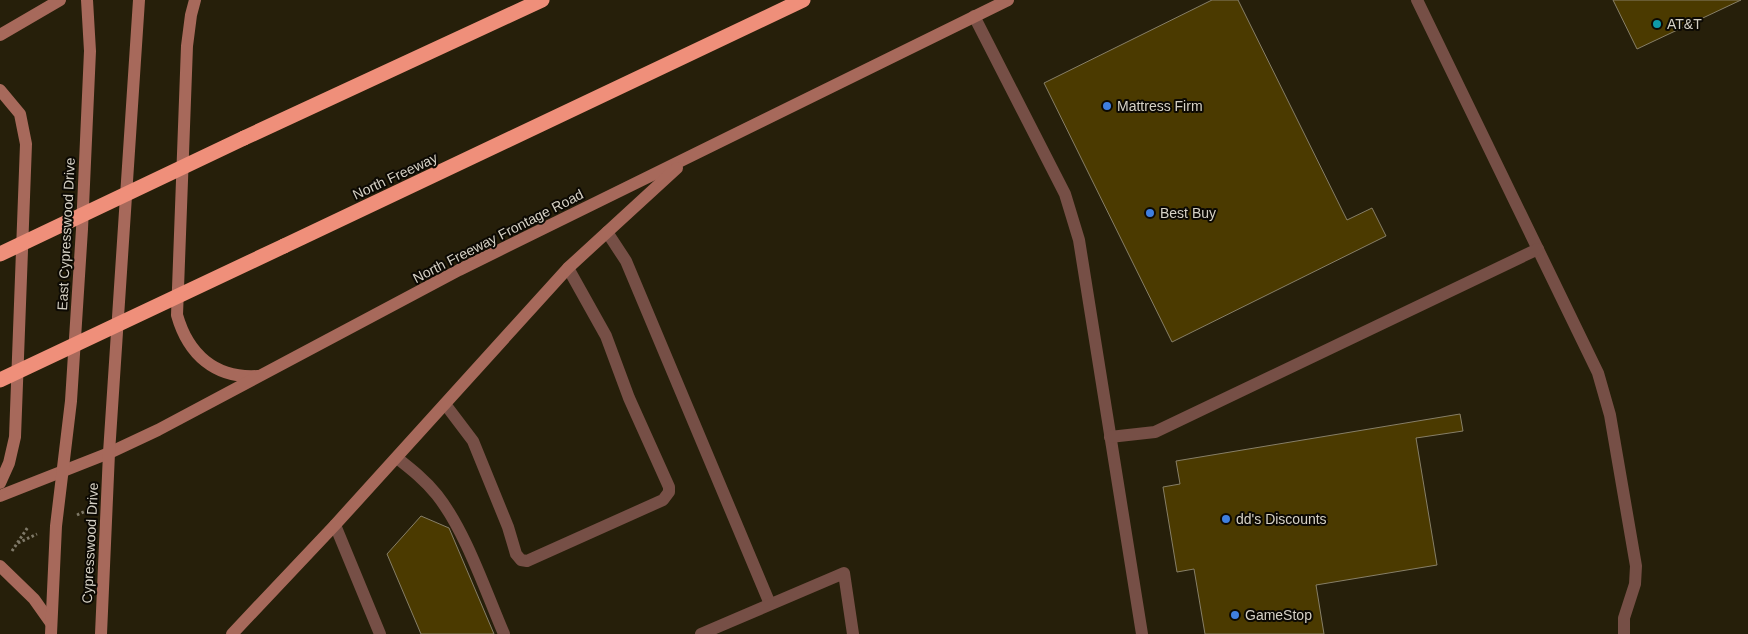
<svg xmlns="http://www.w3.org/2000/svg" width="1748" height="634" font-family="Helvetica,sans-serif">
  <rect width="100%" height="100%" fill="#261f0a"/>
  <g fill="#4b3a00" stroke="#877f67">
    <path d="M1212,0H1238L1347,220L1372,208L1386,236L1172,342L1044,83Z"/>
    <path d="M1613,0H1741L1637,49Z"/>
    <path d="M1460,414L1463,431L1416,438L1437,565L1316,585L1324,634H1205L1194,569L1177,572L1163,487L1180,484L1176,461Z"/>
    <path d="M421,516L449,528L494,634H421L387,554Z"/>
  </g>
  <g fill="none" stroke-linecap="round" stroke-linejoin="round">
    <g stroke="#7f7968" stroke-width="3" stroke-dasharray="2.5 2.5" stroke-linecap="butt">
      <path d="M77,515L88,510"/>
      <path d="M18,543L37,534"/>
      <path d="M12,551L28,527"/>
    </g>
    <g stroke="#764f46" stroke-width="12">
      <path d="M1417,0L1598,373L1610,415L1636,566L1635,584L1624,618V634"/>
      <path d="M974,16L1065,194L1079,240L1142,634"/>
      <path d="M607,232L626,261L770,604"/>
      <path d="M445,404L473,441L508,527L516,554L521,560L527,561L663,500L669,492V487L629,398L606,336L568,268"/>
      <path d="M1110,437L1155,432L1538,249"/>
      <path d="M397,458C411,469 425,480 437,495C466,532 485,590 504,634"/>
      <path d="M335,525L380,634"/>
      <path d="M701,634L844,573L853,634"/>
    </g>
    <g stroke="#a7695b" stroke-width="12">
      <path d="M195,0L191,15L187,46L177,315C188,354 215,379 258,376"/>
      <path d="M0,35L60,0"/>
      <path d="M0,90L20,114L26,144L15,437L9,463L0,483"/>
      <path d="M0,496L109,453L158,430L459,270L1008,0"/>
      <path d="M0,566L34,599L51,623"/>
      <path d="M51,634L56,526L71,401L82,229L90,51L87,0"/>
      <path d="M101,634L109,453L139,0"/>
      <path d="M232,634L335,525L568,268L677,168"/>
    </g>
    <g stroke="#ef8f7a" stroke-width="15">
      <path d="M244,138L542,0"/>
      <path d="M284,246L803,0"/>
    </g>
    <g stroke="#ef8f7a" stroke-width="15">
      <path d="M0,254L244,138"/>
      <path d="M0,380L284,246"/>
    </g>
  </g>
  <circle fill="#0f9aa8" stroke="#0c0903" stroke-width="2" cx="1657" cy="24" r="5"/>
  <g fill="#3f7fe0" stroke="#0c0903" stroke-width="2">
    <circle cx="1107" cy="106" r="5"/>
    <circle cx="1150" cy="213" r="5"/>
    <circle cx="1226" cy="519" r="5"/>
    <circle cx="1235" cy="615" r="5"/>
  </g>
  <g text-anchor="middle" stroke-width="4" stroke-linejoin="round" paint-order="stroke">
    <g font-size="14" fill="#d6d1c5" stroke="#0c0903" text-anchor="start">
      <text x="1667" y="29">AT&amp;T</text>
      <text x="1117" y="111">Mattress Firm</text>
      <text x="1160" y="218">Best Buy</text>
      <text x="1236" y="524">dd's Discounts</text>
      <text x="1245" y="620">GameStop</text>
    </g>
    <g font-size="14" fill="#d6d1c5" stroke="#0c0903">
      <text transform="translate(395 176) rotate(-25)" y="5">North Freeway</text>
      <text transform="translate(66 234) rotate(-87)" y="5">East Cypresswood Drive</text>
      <text transform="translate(498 236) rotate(-27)" y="5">North Freeway Frontage Road</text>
      <text transform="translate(90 543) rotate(-87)" y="5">Cypresswood Drive</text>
    </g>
  </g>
</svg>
